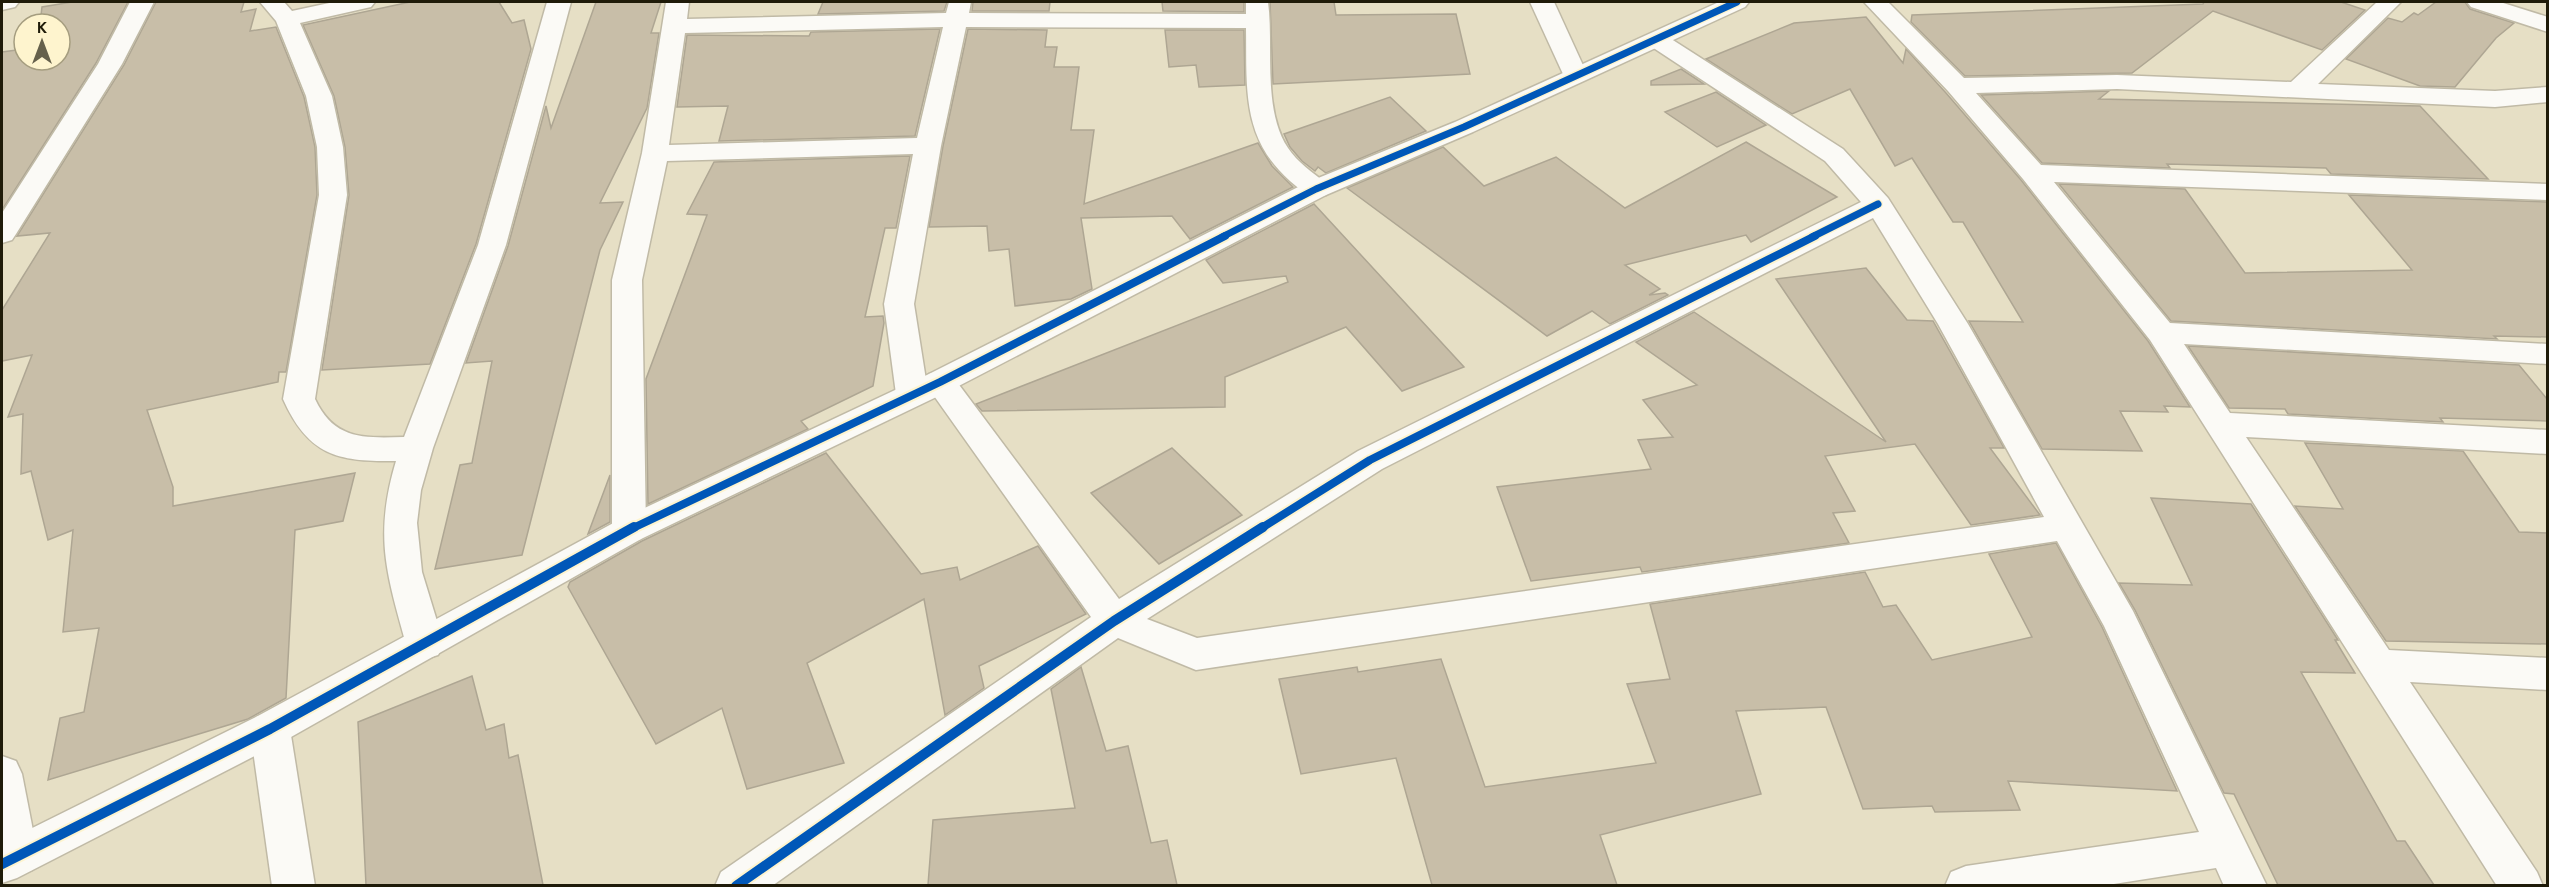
<svg xmlns="http://www.w3.org/2000/svg" width="2549" height="887" font-family="'Space Grotesk',sans-serif">
  <rect width="100%" height="100%" fill="#e6dfc5"/>
  <g fill="#c8bea8" stroke="#aea693" stroke-width="1.5">
    <path d="M72,2H128L96,63L2,210V52L24,49V60H60V24H40L42,7Z"/>
    <path d="M156,2H244L241,12L256,9L250,31L276,27L304,97L315,147L317,195L286,372H279L278,382L147,410L173,487V506L355,473L343,521L295,530L286,698L248,719L48,780L60,718L84,712L99,628L63,632L73,530L48,540L31,471L21,474L23,414L8,417L32,355L2,361V310L50,233L17,236L124,65Z"/>
    <path d="M410,2H499L512,23L524,20L531,49L476,244L430,364L322,370L349,195L345,147L334,96L303,25Z"/>
    <path d="M596,2H661L651,33H659L647,108L600,203L623,202L600,250L522,555L435,569L460,465L472,463L492,361L466,363L508,246L546,106L551,128Z"/>
    <path d="M823,2H947L944,11L818,14Z"/>
    <path d="M973,2H1050L1049,11H972Z"/>
    <path d="M1162,2H1244V12L1163,11Z"/>
    <path d="M1270,2H1334L1336,15L1456,14L1470,74L1273,84Z"/>
    <path d="M2204,2H2341L2365,10L2322,50L2213,11L2132,73L1965,76L1911,22L1912,15L2203,4Z"/>
    <path d="M2436,2H2465L2470,9L2514,23L2496,38L2455,87L2420,86L2346,59L2388,18L2402,22L2414,13L2418,15Z"/>
    <path d="M1866,17L1903,63L1906,49L1946,93L2021,180L2148,341L2190,407L2164,406L2168,412L2120,411L2142,451L2042,449L1969,321L2023,322L1963,222H1953L1912,158L1895,166L1850,89L1792,114L1706,59L1794,23Z"/>
    <path d="M940,29L915,136L719,141L728,106L677,107L687,35L809,36L811,32Z"/>
    <path d="M968,29L1047,30L1045,47H1057L1054,67H1079L1071,130H1094L1084,204L1258,143L1272,166L1293,187L1190,239L1172,216L1081,218L1092,289L1071,299L1015,306L1009,249L989,251L987,226L929,227L943,146Z"/>
    <path d="M1165,30H1244L1245,85L1199,87L1196,65L1169,67Z"/>
    <path d="M1681,69L1704,84L1651,85V81Z"/>
    <path d="M2109,91L2099,99L2420,106L2488,179L2331,174L2326,168L2167,164L2170,168L2042,163L1981,95Z"/>
    <path d="M1716,92L1766,125L1717,147L1665,112Z"/>
    <path d="M1390,97L1426,131L1326,173L1318,167L1315,171L1302,161L1290,147L1284,134Z"/>
    <path d="M1746,142L1837,197L1751,242L1746,235L1625,265L1660,289L1649,295L1665,293L1668,295L1610,324L1592,311L1547,336L1347,188L1443,147L1484,186L1556,157L1625,208Z"/>
    <path d="M910,156L896,228H885L865,317L883,316L884,323L873,386L801,421L808,429L648,504L646,379L707,215L687,214L714,162Z"/>
    <path d="M2059,184L2185,189L2245,273L2412,270L2349,195L2547,202V337L2494,336L2497,339L2171,321Z"/>
    <path d="M1314,204L1464,367L1402,391L1346,327L1225,377V407L982,411L976,404L1288,282L1286,276L1223,283L1206,260Z"/>
    <path d="M1866,268L1907,320L1933,321L2004,448H1990L2040,515L1971,525L1915,444L1825,456L1855,511L1833,513L1849,543L1642,572L1640,567L1531,581L1497,487L1651,469L1638,440L1673,437L1643,400L1697,385L1636,342L1694,312L1886,442L1776,279Z"/>
    <path d="M2188,346L2519,365L2547,399V421L2440,418L2443,422L2288,414L2285,409L2229,408Z"/>
    <path d="M2305,443L2463,451L2519,532L2547,533V644L2386,641L2295,506L2343,509Z"/>
    <path d="M1172,448L1242,515L1159,564L1091,493Z"/>
    <path d="M826,453L921,574L957,567L960,580L1038,546L1086,614L979,666L984,688L945,715L924,599L807,663L844,763L747,789L722,708L656,744L568,587L570,582L642,541Z"/>
    <path d="M610,475V522L588,534Z"/>
    <path d="M2151,498L2251,504L2338,640H2335L2355,673L2301,672L2397,841H2405L2434,885H2278L2234,794L2224,793L2135,610L2119,583L2192,585Z"/>
    <path d="M2056,543L2102,627L2177,791L2008,781L2020,810L1935,812L1932,806L1863,809L1826,707L1736,711L1761,794L1600,835L1617,885H1432L1396,758L1301,774L1279,679L1357,667L1358,672L1441,659L1485,787L1656,763L1627,684L1670,679L1650,604L1865,572L1883,607L1896,605L1932,660L2032,637L1989,554Z"/>
    <path d="M1081,667L1106,751L1128,746L1151,843L1167,840L1177,885H928L933,820L1075,808L1051,689Z"/>
    <path d="M472,676L486,730L504,724L509,758L518,755L543,885H366L358,722Z"/>
  </g>
  <g fill="none" stroke-linecap="round" stroke-linejoin="round">
    <g stroke="#c0baa6" stroke-width="3">
      <g id="minor">
        <path d="M2,2H19L15,7L2,10Z"/>
        <path d="M130,2H154L122,64L16,234L12,240L2,243V213L98,64Z"/>
        <path d="M260,2H284L292,11L334,2H375L371,7L300,23L332,96L343,147L347,195L315,399C334,440 364,438 404,437L478,245L547,2H571L506,245L433,448L421,490L417,523L422,572L444,644L438,655L425,659L412,655L406,644C386,572 374,535 396,461C337,462 308,455 283,399L319,195L317,147L306,96L276,21Z"/>
        <path d="M666,2H689L687,19L946,13L949,2H971L969,13L1246,14V2H1268C1274,45 1262,109 1288,148C1297,162 1313,173 1326,183L1330,189L1326,195C1309,199 1302,191 1290,181C1241,138 1247,87 1246,28L966,27L941,146L914,304L926,380L929,374L940,371L951,374L1119,599L1358,451L1861,202L1825,161L1649,45L1645,40L1649,35L1657,33L1665,35L1843,149L1888,198L1968,324L2133,611L2267,886H2224L2216,868L2101,886H1945L1951,872L1966,866L2199,832L2104,626L2057,541L1196,670L1118,638L772,886H715L721,872L1091,617L927,386L928,394L923,402L912,405L901,402L896,394L884,304L913,154L667,161L642,280L646,530L641,539L629,543L617,539L612,530V280L642,153ZM943,27L917,138L669,145L685,33ZM1873,218L1938,324L2044,517L1197,638L1147,619L1382,469Z"/>
        <path d="M1530,2H1554L1587,74L1584,79L1575,81L1566,79L1563,74Z"/>
        <path d="M1864,2H1888L1964,78L2117,75L2291,82L2377,2H2401L2318,84L2495,91L2548,87V102L2495,107L2117,89L1976,93L2041,165L2548,184V200L2054,182L2170,323L2548,344V364L2184,344L2230,413L2548,430V454L2246,437L2389,650L2548,658V690L2410,682L2537,872L2543,886H2497L2150,340L2023,179L1948,91Z"/>
        <path d="M2467,2H2500L2548,17V32L2471,7Z"/>
        <path d="M270,712L284,717L290,729L315,886H272L250,729L256,717Z"/>
        <path d="M2,756L16,761L22,774L38,856L32,870L17,875L2,869Z"/>
      </g>
    </g>
    <g stroke="#c0baa6" stroke-width="3">
      <path id="tertiary" d="M1719,2H1749L1745,7L1473,132L1326,195L951,390L641,539L284,741L17,878L2,883V843L256,717L617,521L929,374L1306,183L1455,122Z"/>
    </g>
    <use href="#minor" fill="#fbfaf6" fill-rule="evenodd"/>
    <use href="#tertiary" fill="#fbfaf6" fill-rule="evenodd"/>
    <g stroke="#fef4ce" stroke-width="10">
      <g id="cycleway-far2">
        <path d="M1222,237L1316,189L1464,127L1737,2"/>
        <path d="M1812,237L1878,204"/>
      </g>
    </g>
    <g stroke="#fef4ce" stroke-width="12">
      <g id="cycleway-far1">
        <path d="M631,529L940,382L1225,236"/>
        <path d="M1260,529L1370,460L1815,236"/>
      </g>
    </g>
    <g stroke="#fef4ce" stroke-width="14">
      <g id="cycleway">
        <path d="M2,864L270,729L634,527"/>
        <path d="M736,886L1114,621L1263,527"/>
      </g>
    </g>
    <use href="#cycleway-far2" stroke="#0057b8" stroke-width="7"/>
    <use href="#cycleway-far1" stroke="#0057b8" stroke-width="8"/>
    <use href="#cycleway" stroke="#0057b8" stroke-width="10"/>
  </g>
  <rect width="2549" height="887" fill="none" stroke="#1f1b09" stroke-width="6"/>
  <g transform="translate(42 42)"><circle r="28" fill="#fef4ce" stroke="#a59d7f" stroke-width="1.5"/>
  <path d="M0-4.5L10 22L0 15L-10 22Z" fill="#65604b"/>
  <text y="-9" font-size="16" font-weight="bold" text-anchor="middle" fill="#1f1b09">K</text>
  </g>
</svg>
